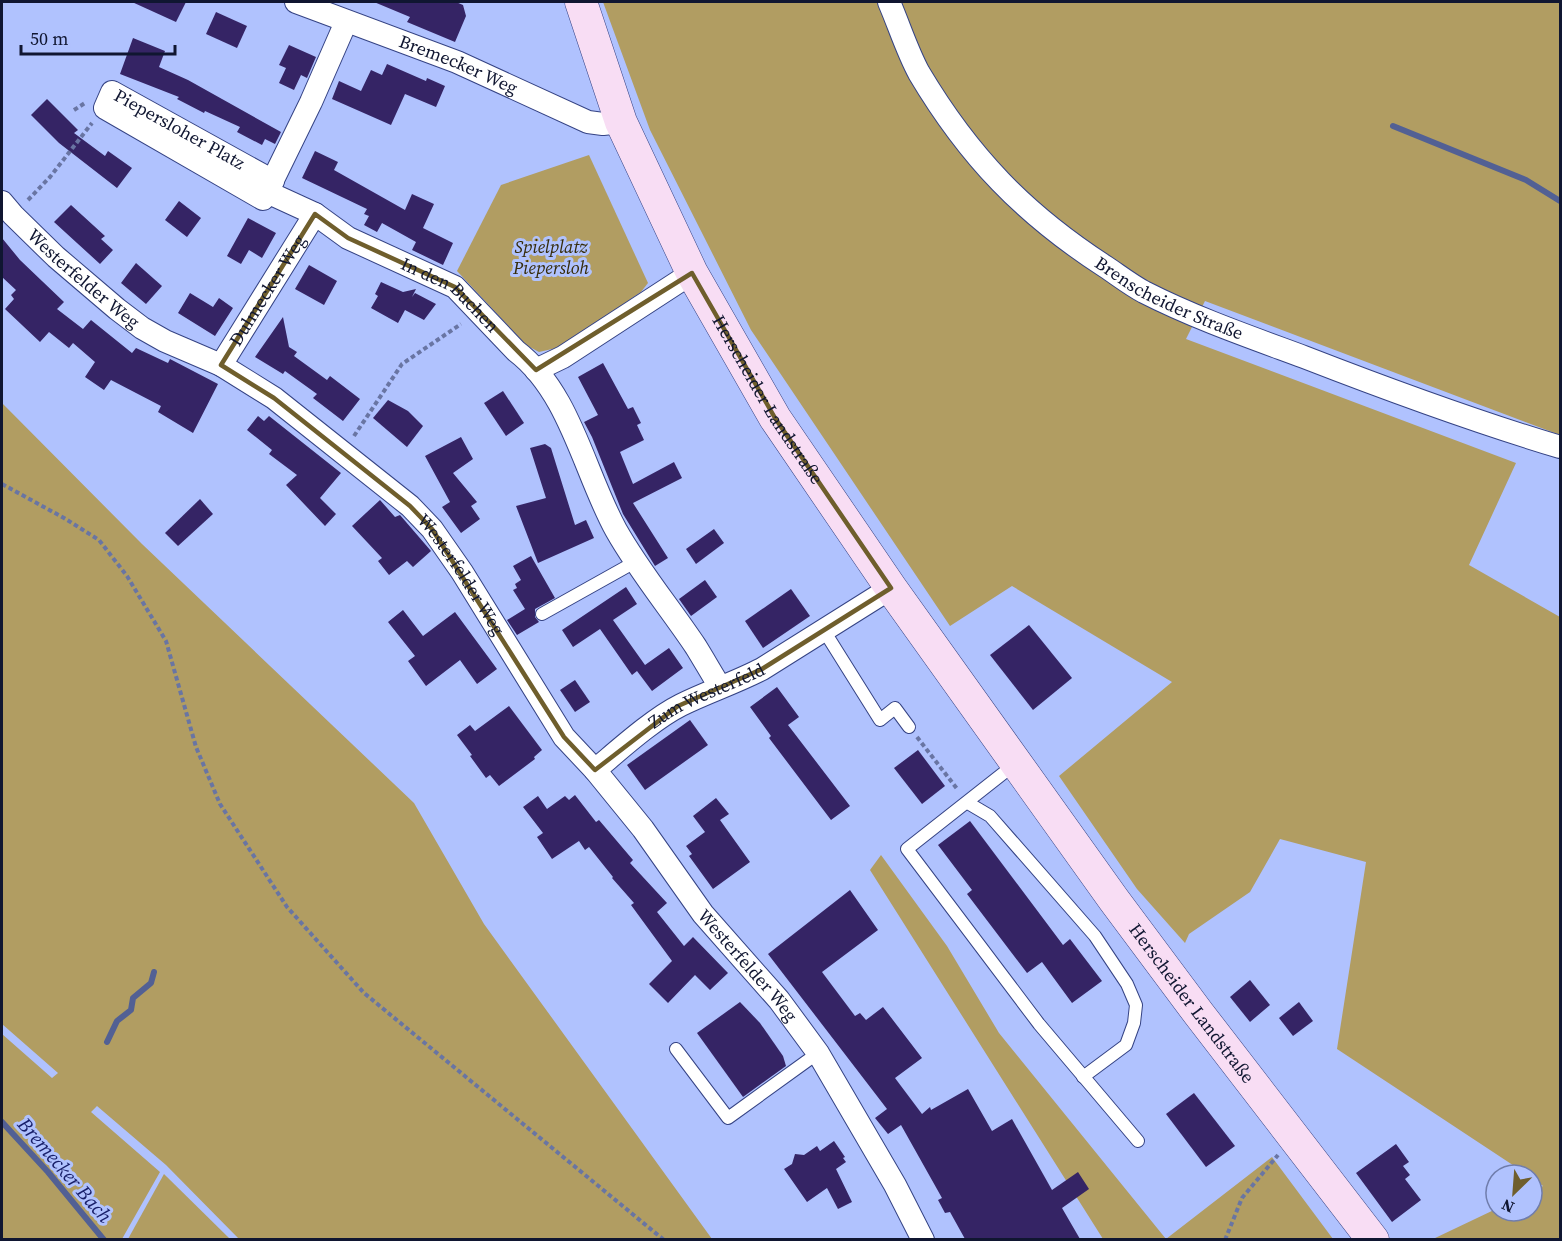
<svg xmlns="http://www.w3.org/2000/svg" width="1562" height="1241" font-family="'Source Serif 4',serif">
  <rect width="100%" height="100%" fill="#b0c2fe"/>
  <g fill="#b19d62">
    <path d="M603,2H1560V435L1205,301L1186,339L1516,463L1469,565L1560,617V1239H1433L1496,1209V1211H1532V1192L1543,1186L1532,1178V1175H1528L1337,1049L1366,862L1280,839L1250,892L1189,934L1185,943L1137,889L1059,776L1172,682L1012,586L950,626L751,330L650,130Z"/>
    <path d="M589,155L648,283L641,292L561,347L539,352L526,345L457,271L501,185Z"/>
    <path d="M2,403L142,544L414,803L484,924L712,1239H239L166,1165L97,1106L91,1112L160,1172L122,1239H2V1034L52,1078L58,1073L2,1024Z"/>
    <path d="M881,855L947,946L999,1033L1166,1239L1272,1157L1333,1239H1103L870,870Z"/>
    <path d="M164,1174L230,1239H128Z"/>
  </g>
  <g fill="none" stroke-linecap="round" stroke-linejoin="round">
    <g stroke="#526094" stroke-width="6">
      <path d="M1393,126L1526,180L1560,201"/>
      <path d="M107,1042L117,1021L131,1010L133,998L151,983L154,972"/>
      <path d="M2,1122L48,1172L104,1240"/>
    </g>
  </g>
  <g fill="#352465">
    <path d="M132,2H186L176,22Z"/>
    <path d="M374,2H456L463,5L466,16L455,42L407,22L410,17Z"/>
    <path d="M216,12L247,26L237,48L206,34Z"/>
    <path d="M133,38L165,51L159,67L188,80L281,132L275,144L265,139L262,145L237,132L240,127L205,111L204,113L177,99L179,97L120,74Z"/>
    <path d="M289,45L316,57L307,78L301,75L294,90L279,83L286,68L279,65Z"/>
    <path d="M387,64L426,81L427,78L445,86L436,107L405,94L391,125L332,99L339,81L361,91L371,70L382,75Z"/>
    <path d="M47,99L78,130L74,133L105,156L108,151L132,168L117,188L59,143L31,115Z"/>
    <path d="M315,151L338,162L334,170L405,210L412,194L434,204L423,228L453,243L443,265L412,250L416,242L382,223L377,232L364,225L369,216L364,214L367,209L302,178Z"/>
    <path d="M179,201L201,218L187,237L165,220Z"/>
    <path d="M71,205L105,236L101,239L113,250L100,264L54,222Z"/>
    <path d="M248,218L276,233L262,258L249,250L241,264L227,256Z"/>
    <path d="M2,238L20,260L64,302L57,309L83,329L91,320L132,353L136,348L168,363L170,359L218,384L193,433L158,412L161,406L111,380L104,390L85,377L95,362L73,343L69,348L49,332L40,342L5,309L14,299L11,295L16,290L2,277Z"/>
    <path d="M136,263L162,286L146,304L121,283Z"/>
    <path d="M309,265L337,281L324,305L295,289Z"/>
    <path d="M381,282L403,292L416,289L412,297L415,293L436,304L424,320L405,310L398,323L371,308L378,296L375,294Z"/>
    <path d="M190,293L213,307L219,298L233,308L215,336L178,313Z"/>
    <path d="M283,317L289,347L297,352L294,356L327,380L330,376L360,399L343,421L313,398L317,394L285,371L283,374L255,357Z"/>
    <path d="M603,363L628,409L633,407L641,423L637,425L644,440L620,452L633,484L674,462L682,478L633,503L668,558L655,566L623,514L592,437L584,422L598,415L578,377Z"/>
    <path d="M503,391L524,423L506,436L484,403Z"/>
    <path d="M388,400L408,411L423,426L407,447L373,418Z"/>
    <path d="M258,416L264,421L269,416L341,473L320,498L336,514L325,526L286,485L297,475L269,454L272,450L247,430Z"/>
    <path d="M461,437L473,459L453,473L477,502L471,506L480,519L461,533L442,507L450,502L425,456Z"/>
    <path d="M545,444L551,448L575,525L586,520L594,538L538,563L516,506L546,498L530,448Z"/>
    <path d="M200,499L213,514L178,546L165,533Z"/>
    <path d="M380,500L395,517L400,515L431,551L413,567L407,561L389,575L378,561L382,558L352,526Z"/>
    <path d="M714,529L724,543L696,564L686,549Z"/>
    <path d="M531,556L555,598L535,609V617L539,622L517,635L507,620L525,609L513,590L517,588L515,584L521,580L513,566Z"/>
    <path d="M705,580L717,597L691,616L679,599Z"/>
    <path d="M626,587L637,604L613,620L645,665L669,648L683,668L652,691L637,671L632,675L600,629L573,647L562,630Z"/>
    <path d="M791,589L810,616L763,648L745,621Z"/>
    <path d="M403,610L423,636L455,612L497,669L477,684L460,660L426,686L408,661L415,656L388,622Z"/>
    <path d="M1029,625L1072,678L1033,710L990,655Z"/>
    <path d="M575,680L590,702L575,712L560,690Z"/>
    <path d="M777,687L799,717L788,725L850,806L831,820L769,738L771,736L750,707Z"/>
    <path d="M509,706L542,750L534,757L535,759L499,786L490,775L486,778L470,756L472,755L457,735L470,725L475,731Z"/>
    <path d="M690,720L708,745L645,790L627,765Z"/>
    <path d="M918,750L945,786L922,804L894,768Z"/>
    <path d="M575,795L596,822L599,820L633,860L630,863L667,903L657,912L684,946L693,937L728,973L710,990L695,975L668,1003L649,984L672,961L631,905L634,903L612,878L613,877L589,847L585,850L579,841L552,859L537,837L543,833L523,807L538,796L547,809L565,796L569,800Z"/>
    <path d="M716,798L729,814L720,820L750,862L713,889L689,856L692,854L686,846L705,832L693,816Z"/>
    <path d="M970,821L1063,945L1070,939L1102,981L1072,1003L1042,962L1027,973L967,894L972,890L938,845Z"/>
    <path d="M850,890L878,930L822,972L855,1016L860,1013L866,1020L883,1007L922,1058L895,1078L922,1114L930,1107L931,1110L968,1089L992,1131L1012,1119L1052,1190L1078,1172L1089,1189L1062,1208L1080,1239H965L950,1212L945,1213L938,1200L942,1198L901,1125L888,1134L875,1118L887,1109L768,954Z"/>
    <path d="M1250,980L1270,1005L1250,1022L1230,997Z"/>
    <path d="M740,1002L760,1023L783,1056L786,1066L743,1097L697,1033Z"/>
    <path d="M1299,1002L1313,1021L1293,1036L1279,1018Z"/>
    <path d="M1194,1093L1235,1146L1206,1167L1166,1114Z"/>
    <path d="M834,1141L845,1157L843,1158L846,1162L836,1169L852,1202L838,1209L827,1188L807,1202L784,1169L792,1164L795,1154L804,1155L817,1146L820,1151Z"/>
    <path d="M1396,1144L1409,1162L1403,1166L1410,1175L1405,1179L1421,1200L1392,1222L1356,1173Z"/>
  </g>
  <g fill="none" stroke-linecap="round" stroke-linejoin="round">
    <g stroke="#354384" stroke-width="14">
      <g id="lane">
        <path d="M542,614L635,562"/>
        <path d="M823,629L880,720L895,708L909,727"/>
        <path d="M1015,764L907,849L1039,1024L1138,1141"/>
        <path d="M968,803L990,816L1095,936L1127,984L1136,1005L1134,1023L1126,1045L1083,1077"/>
        <path d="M676,1049L728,1118L818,1053"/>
      </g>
    </g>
    <g stroke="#354384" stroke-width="24">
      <g id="street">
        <path id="s1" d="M296,2L457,62L588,122L603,124L621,122"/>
        <path id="s2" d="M889,2C899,25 907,51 919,73C969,157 1024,214 1106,267C1118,275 1131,285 1144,292C1195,318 1250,337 1304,357C1389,390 1473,421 1560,447"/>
        <path id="s3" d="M346,22L311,102L267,192L315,214L348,238L455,287L516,351C570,392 584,472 616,530C639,571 670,608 696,647C704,660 712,674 720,687"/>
        <path id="s4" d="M267,192L263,199L105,108L112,92L273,181"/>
        <path id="s5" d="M2,202L13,215L56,257L117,309L142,328L165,341L221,365L274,398L410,506L432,529L462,572L564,737L595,770L643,829L703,914L779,1000L818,1053L895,1185L923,1240"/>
        <path id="s6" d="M221,365L315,214"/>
        <path d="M536,370L563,357L692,273"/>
        <path id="s7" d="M595,770C619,750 653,719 681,705C707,692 735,683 762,669L891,588"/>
      </g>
    </g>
    <g stroke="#354384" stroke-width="33">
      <g id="secondary">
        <path id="s8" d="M581,2L621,122L692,273L775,418L891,588L1114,900L1199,1014L1373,1240"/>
      </g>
    </g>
    <g stroke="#6975a3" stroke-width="4" stroke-dasharray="4.5 3" stroke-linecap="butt">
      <path d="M74,110L85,103"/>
      <path d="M28,200L50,177L92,123"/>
      <path d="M354,436L402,364L461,324"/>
      <path d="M2,484L64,518L99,540L127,576L166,641L196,747L220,804L287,907L364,993L664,1240"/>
      <path d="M917,737L958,790"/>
      <path d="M1225,1240L1242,1198L1278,1155"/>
    </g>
    <use href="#lane" stroke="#fff" stroke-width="12"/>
    <use href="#street" stroke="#fff" stroke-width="22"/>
    <use href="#secondary" stroke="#f8ddf4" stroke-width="32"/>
  </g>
  <path fill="none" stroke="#6f5e2c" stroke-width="4.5" stroke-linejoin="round" d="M315,214L348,238L455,287L536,370L692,273L775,418L891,588L762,669L678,706L595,770L564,737L432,529L410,506L274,398L221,365Z"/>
  <g text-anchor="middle" stroke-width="6" stroke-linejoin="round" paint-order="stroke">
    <g font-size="18" fill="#101631" stroke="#b0c2fe">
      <text dy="6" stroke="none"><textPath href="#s1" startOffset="174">Bremecker Weg</textPath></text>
      <text dy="6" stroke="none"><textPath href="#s4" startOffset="285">Piepersloher Platz</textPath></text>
      <text dy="6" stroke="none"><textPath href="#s5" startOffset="112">Westerfelder Weg</textPath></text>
      <text dy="6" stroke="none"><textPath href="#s6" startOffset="88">Dulmecker Weg</textPath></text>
      <text dy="6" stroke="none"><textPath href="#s2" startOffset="420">Brenscheider Straße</textPath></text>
      <text dy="6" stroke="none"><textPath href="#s3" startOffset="399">In den Buchen</textPath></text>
      <text dy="6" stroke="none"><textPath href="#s8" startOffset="441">Herscheider Landstraße</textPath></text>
      <text dy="6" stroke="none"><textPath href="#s5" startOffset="598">Westerfelder Weg</textPath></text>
      <text dy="6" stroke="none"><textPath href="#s7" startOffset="135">Zum Westerfeld</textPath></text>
      <text dy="6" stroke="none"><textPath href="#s5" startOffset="1084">Westerfelder Weg</textPath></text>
      <text dy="6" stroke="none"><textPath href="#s8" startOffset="1179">Herscheider Landstraße</textPath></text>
    </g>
    <g font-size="18" font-style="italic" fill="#352b09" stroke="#b0c2fe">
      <text x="551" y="253">Spielplatz<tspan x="551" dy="21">Piepersloh</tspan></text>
    </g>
    <g font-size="20" font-style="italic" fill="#181f69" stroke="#b0c2fe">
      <text transform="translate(65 1170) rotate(49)" y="7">Bremecker Bach</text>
    </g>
  </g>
  <rect width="1562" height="1241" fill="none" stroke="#101631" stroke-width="6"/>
  <g transform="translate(1514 1193) rotate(205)"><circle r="28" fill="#b0c2fe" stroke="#707dac" stroke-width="1.5"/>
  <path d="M0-4.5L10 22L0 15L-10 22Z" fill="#6f5e2c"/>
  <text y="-9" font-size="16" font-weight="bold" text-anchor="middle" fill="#101631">N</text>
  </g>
  <path d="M21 45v9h154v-9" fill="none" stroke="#101631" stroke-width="3"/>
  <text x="30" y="45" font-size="18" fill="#101631" stroke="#b0c2fe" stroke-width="4.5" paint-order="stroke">50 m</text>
</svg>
